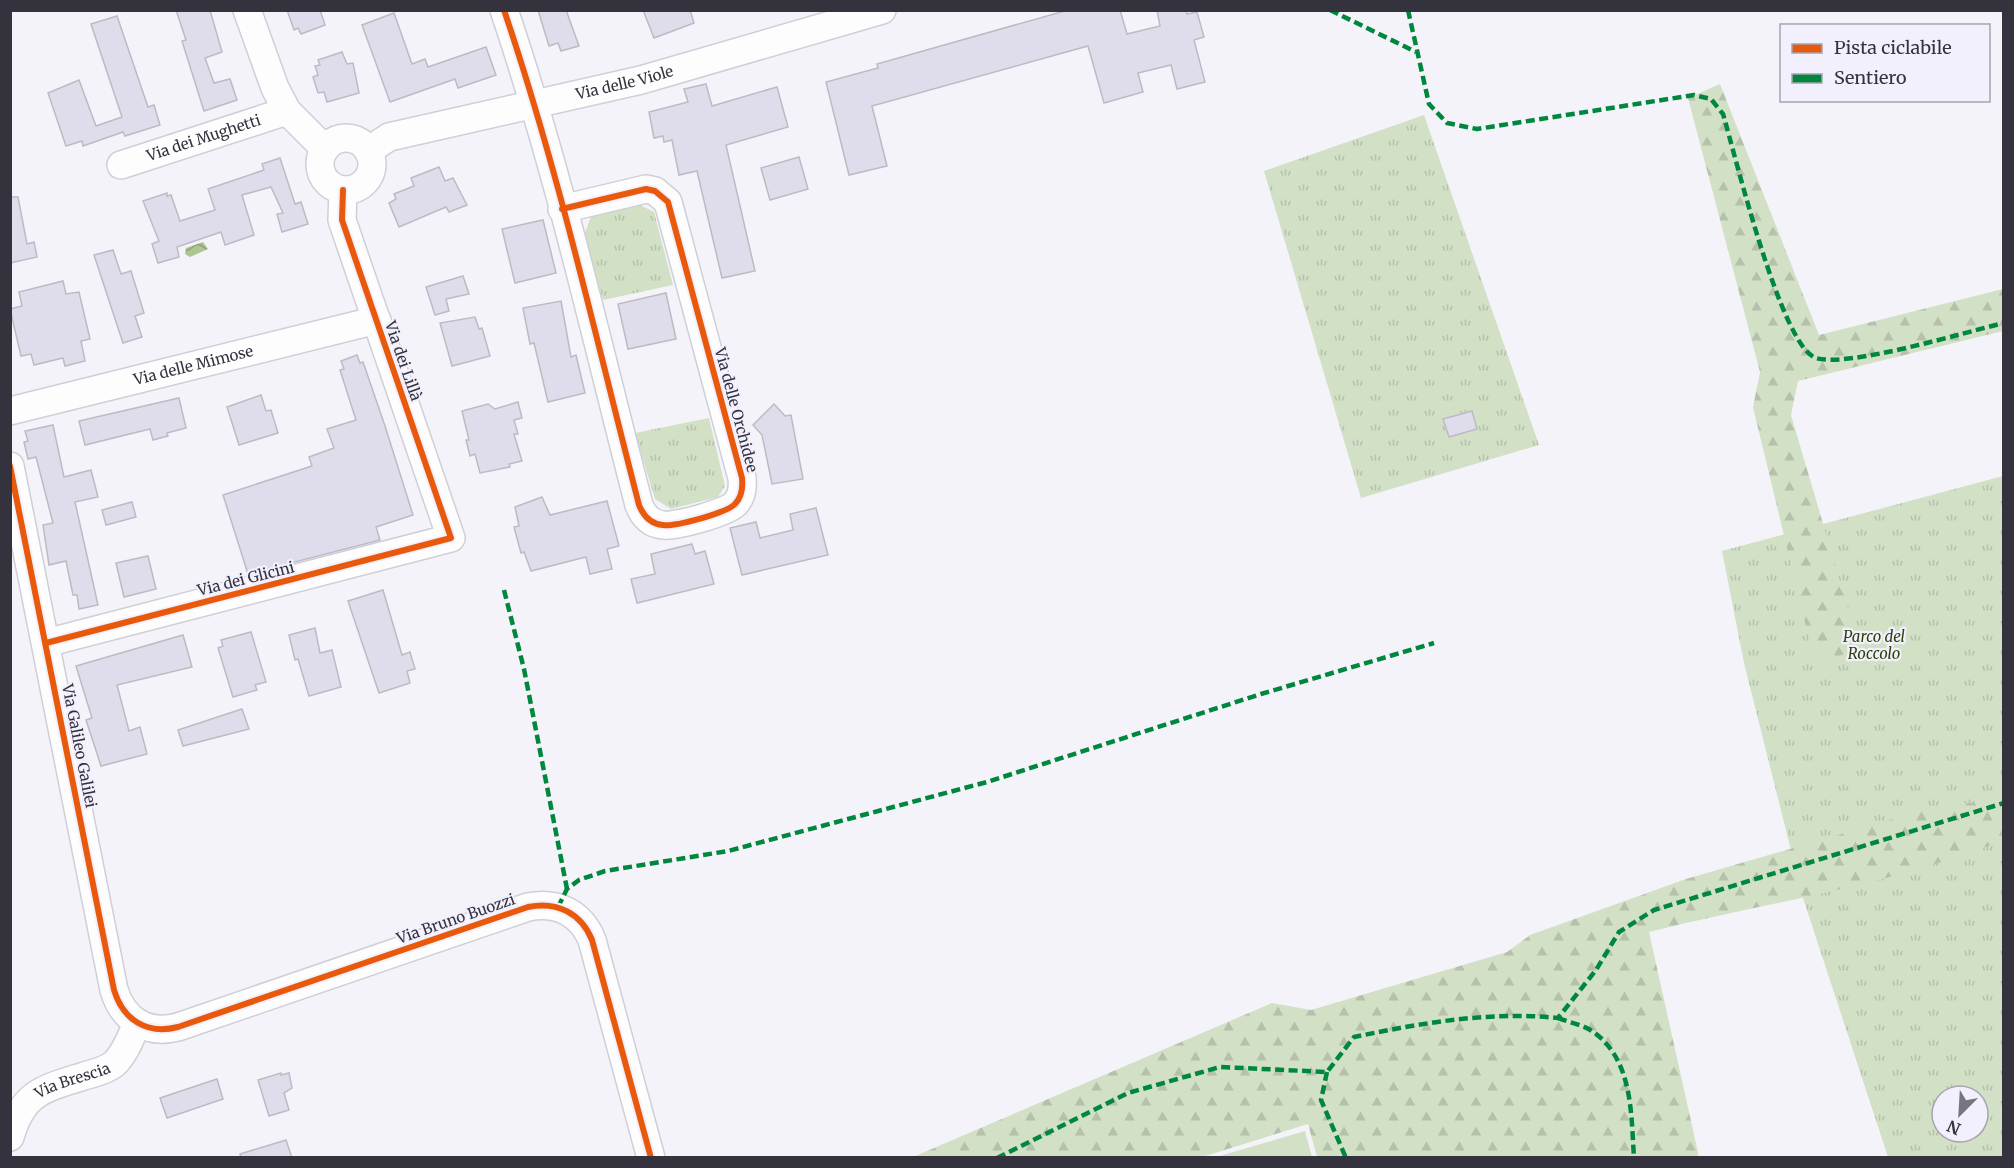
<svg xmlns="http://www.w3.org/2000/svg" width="2014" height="1168" font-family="Merriweather,serif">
  <defs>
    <pattern id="grass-tufts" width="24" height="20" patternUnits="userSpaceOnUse" patternTransform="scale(1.5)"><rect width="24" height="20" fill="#d2e0c6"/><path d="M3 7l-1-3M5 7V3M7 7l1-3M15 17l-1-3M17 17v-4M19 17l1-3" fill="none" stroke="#b5c1ab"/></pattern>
    <pattern id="forest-firs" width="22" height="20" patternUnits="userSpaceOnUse" patternTransform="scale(1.5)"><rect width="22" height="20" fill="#d2e0c6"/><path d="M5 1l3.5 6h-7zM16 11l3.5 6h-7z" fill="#b5c1ab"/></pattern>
    <pattern id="water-waves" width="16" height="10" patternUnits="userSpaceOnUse" patternTransform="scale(1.5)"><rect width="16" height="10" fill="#adc691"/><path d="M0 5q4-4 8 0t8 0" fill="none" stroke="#8ea178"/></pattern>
  </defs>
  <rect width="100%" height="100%" fill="#f4f3f9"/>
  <g fill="url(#grass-tufts)" fill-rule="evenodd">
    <path d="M1424,115L1539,445L1361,498L1264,171Z"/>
    <path d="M640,205L654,212L673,285L603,300L584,236L591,216Z"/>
    <path d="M709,418L725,486L718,497L671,509L655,499L635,433Z"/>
    <path d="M2003,476V1157H1888L1803,898L1744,663L1722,551ZM1942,1096H1978V1132H1942Z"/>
  </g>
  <g fill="url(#forest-firs)">
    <path d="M1720,84L1819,335L2003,289V331L1798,381L1791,415L1860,649L1815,664L1753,407L1760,372L1688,98Z"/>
    <path d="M2003,798V840C1891,886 1767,902 1649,932L1699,1157H1317L1308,1124L1202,1157H913L1272,1003L1311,1010L1507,952L1530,935L1686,879L1928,809Z"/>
  </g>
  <path fill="#d2e0c6" d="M1305,1131L1312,1157H1216Z"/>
  <path fill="url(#water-waves)" d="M203,242L208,249L190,257L185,254L186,248Z"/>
  <g fill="#dfddeb" stroke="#bcbbc3" stroke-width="1.5">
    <path d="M176,10H210L222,52L205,58L214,83L230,79L237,100L204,111L182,41L186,40Z"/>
    <path d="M287,10H320L325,25L301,34L298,28L294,30Z"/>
    <path d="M538,10H566L579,46L561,51L558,43L549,46Z"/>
    <path d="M643,10H690L694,23L654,38Z"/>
    <path d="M1068,10H1120L1127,34L1160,26L1157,10H1186L1187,14L1197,12L1204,37L1194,40L1205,82L1177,89L1171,65L1138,73L1143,92L1104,103L1088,46L872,106L887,166L849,175L826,82L878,68L877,64Z"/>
    <path d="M394,13L412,64L425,59L428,67L486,47L496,75L458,88L455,79L390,102L362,25Z"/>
    <path d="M117,16L148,107L154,105L160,125L125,136L123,132L83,146L82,141L66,146L48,93L79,80L96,126L122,117L91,24Z"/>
    <path d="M342,52L347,64L353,63L359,93L327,102L324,92L318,93L313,77L318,75L315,66L320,65L318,60Z"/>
    <path d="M706,84L712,106L777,87L788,127L726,145L755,271L722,278L697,171L679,175L672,140L664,142L663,136L654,138L649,112L688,102L684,89Z"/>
    <path d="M799,157L808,189L770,200L761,168Z"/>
    <path d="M280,158L295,204L301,202L308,224L282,232L277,214L283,213L271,187L242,195L254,235L225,245L221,232L177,247L179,257L158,263L152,244L159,241L143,201L167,193V196L171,195L180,221L215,210L208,189L264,170L262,164Z"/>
    <path d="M439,167L445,181L453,178L467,205L449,212L446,207L399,227L389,203L396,199L394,194L414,186L411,178Z"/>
    <path d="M10,197H18L27,244L34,242L37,257L10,263Z"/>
    <path d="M543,220L556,273L515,283L502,229Z"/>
    <path d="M113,250L121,274L131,271L144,313L135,316L142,337L123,343L94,255Z"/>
    <path d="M463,276L469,294L446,299L449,311L435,315L426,287Z"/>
    <path d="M63,281L66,294L79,292L90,339L81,341L85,361L65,366L63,358L34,365L31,354L21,356L10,309L22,306L19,292Z"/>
    <path d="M666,293L676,339L628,349L618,304Z"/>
    <path d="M561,301L571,357L576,355L585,393L548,402L534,343L530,344L523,308Z"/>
    <path d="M475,317L479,329L482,328L490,356L452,366L440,323Z"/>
    <path d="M357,355L360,363L363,362L385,426L413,515L376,527L380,540L248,574L223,495L312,466L309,457L334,448L327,429L356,420L340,370L344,369L341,361Z"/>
    <path d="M261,395L266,411L271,410L278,433L239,445L227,407Z"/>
    <path d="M179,398L186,428L167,433L168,436L153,440L150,429L85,445L79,421Z"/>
    <path d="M518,402L522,418L514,420L518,434H514L522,461L509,464L510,467L480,473L475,454L470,456L466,440H469L462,411L488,404L495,409Z"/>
    <path d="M774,404L785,416L791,415L803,479L772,484L762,435L753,425Z"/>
    <path d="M1472,411L1477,429L1449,437L1443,419Z"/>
    <path d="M53,425L64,477L91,470L98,497L75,502L98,605L79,609L77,595H73L66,561L49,565L43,525L53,523L36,457L28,459L24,442L28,441L25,431Z"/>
    <path d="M542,497L550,515L607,501L619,546L607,549L612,569L590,574L586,557L531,571L524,552L521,553L514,527L519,526L515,507Z"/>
    <path d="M132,502L136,517L106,525L102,510Z"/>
    <path d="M816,508L828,555L742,575L730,528L756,522L760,538L793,530L790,514Z"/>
    <path d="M692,544L695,554L705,551L714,584L637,603L631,579L655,574L651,554Z"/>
    <path d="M148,556L156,589L124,597L116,563Z"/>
    <path d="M383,590L402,655L410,652L415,669L407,671L410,683L379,693L348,601Z"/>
    <path d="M315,628L320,653L332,650L341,687L309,696L298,659L295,660L289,635Z"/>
    <path d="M251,632L266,682L255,685L257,690L233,697L218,648L223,646L221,640Z"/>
    <path d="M183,635L192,667L117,685L129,731L140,727L147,754L101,766L86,720L92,718L76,666Z"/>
    <path d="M242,709L249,729L183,746L178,730Z"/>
    <path d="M281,1073V1075L289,1073L292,1088L284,1093L289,1110L269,1116L258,1080Z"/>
    <path d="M217,1079L223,1099L167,1118L160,1098Z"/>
    <path d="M286,1140L292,1158H241L240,1154Z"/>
  </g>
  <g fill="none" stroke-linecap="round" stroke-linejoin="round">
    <g stroke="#d0ced7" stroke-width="30">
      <g id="minor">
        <path d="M247,10L275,88L287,111L325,149"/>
        <path d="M504,10C559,172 596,339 639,505C643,515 650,524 663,525C675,527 726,513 735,504C742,497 743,488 742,478L668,202L655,191L646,189L562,209"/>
        <circle cx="346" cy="164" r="26"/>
        <path id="s1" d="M368,151L389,137L641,80L882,10"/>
        <path id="s2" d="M121,165L287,111"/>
        <path id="s3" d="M10,411L377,320"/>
        <path d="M10,466L114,990C123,1020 147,1035 178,1027L528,907C557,901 581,913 592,940L651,1158"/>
        <path d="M46,643L451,538L342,220L343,190"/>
        <path id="s4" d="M10,1137C23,1092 43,1089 84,1076C94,1073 105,1071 114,1064C125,1054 131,1037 137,1023"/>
      </g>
    </g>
    <use href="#minor" stroke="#fdfdfe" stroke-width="27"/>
    <g stroke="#00873e" stroke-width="4.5" stroke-dasharray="9 4.5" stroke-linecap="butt">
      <path d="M1330,10L1416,52"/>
      <path d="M1408,10L1429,104L1447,123L1477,129L1694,95L1711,99L1723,114C1735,154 1781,347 1816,358C1848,368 1965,332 2004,323"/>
      <path d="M504,590L524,669L567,889"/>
      <path d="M558,907L567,889L579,880L605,871L728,851L987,782L1261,694L1434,643"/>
      <path d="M1558,1018C1568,1022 1583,1025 1592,1031C1633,1059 1631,1113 1634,1158"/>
      <path d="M1327,1072L1321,1100L1346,1158"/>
      <path d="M997,1158L1128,1093L1220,1067L1327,1072L1354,1037C1422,1023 1489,1011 1558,1018L1596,970L1619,932L1654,910L2004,803"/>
    </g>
    <g stroke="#f2f0fc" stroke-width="10">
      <g id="cycleway">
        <path d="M504,10C559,172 596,339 639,505C643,515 650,524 663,525C675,527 726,513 735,504C742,497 743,488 742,478L668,202L655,191L646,189L562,209"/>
        <path d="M10,466L114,990C123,1020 147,1035 178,1027L528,907C557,901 581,913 592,940L651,1158"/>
        <path d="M46,643L451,538L342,220L343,190"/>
      </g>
    </g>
    <use href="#cycleway" stroke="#e8590c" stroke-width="6"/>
  </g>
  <g text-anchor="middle" stroke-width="4.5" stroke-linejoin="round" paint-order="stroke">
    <g font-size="15" fill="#34323d" stroke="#f2f0fc">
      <text dy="5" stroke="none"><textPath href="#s1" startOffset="267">Via delle Viole</textPath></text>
      <text dy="5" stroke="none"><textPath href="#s2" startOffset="87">Via dei Mughetti</textPath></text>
      <text transform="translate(403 361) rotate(71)" y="5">Via dei Lillà</text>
      <text dy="5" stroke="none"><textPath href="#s3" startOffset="189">Via delle Mimose</textPath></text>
      <text transform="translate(736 410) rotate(75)" y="5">Via delle Orchidee</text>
      <text transform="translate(246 579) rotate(-14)" y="5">Via dei Glicini</text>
      <text transform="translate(79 746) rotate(79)" y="5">Via Galileo Galilei</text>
      <text transform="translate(456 919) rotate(-19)" y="5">Via Bruno Buozzi</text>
      <text dy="5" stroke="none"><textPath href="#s4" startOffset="90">Via Brescia</textPath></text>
    </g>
    <g font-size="15" font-style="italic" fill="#2b4107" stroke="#f2f0fc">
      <text x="1874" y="642">Parco del<tspan x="1874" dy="17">Roccolo</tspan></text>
    </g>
  </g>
  <rect width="2014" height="1168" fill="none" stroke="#34323d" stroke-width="24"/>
  <rect x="1780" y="24" width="210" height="78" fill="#f2f0fc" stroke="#a6a4b0" stroke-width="1.5"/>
  <rect x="1792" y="44" width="30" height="9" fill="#e8590c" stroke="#a6a4b0" stroke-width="1.5"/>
  <text x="1834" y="54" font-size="18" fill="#34323d">Pista ciclabile</text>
  <rect x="1792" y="74" width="30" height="9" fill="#00873e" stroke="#a6a4b0" stroke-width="1.5"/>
  <text x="1834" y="84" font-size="18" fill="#34323d">Sentiero</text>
  <g transform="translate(1960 1114) rotate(204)"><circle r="28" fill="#f2f0fc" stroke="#a6a4b0" stroke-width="1.5"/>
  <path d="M0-4.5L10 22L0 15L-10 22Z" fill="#77767f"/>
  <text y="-9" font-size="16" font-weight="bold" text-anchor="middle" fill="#34323d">N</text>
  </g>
</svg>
